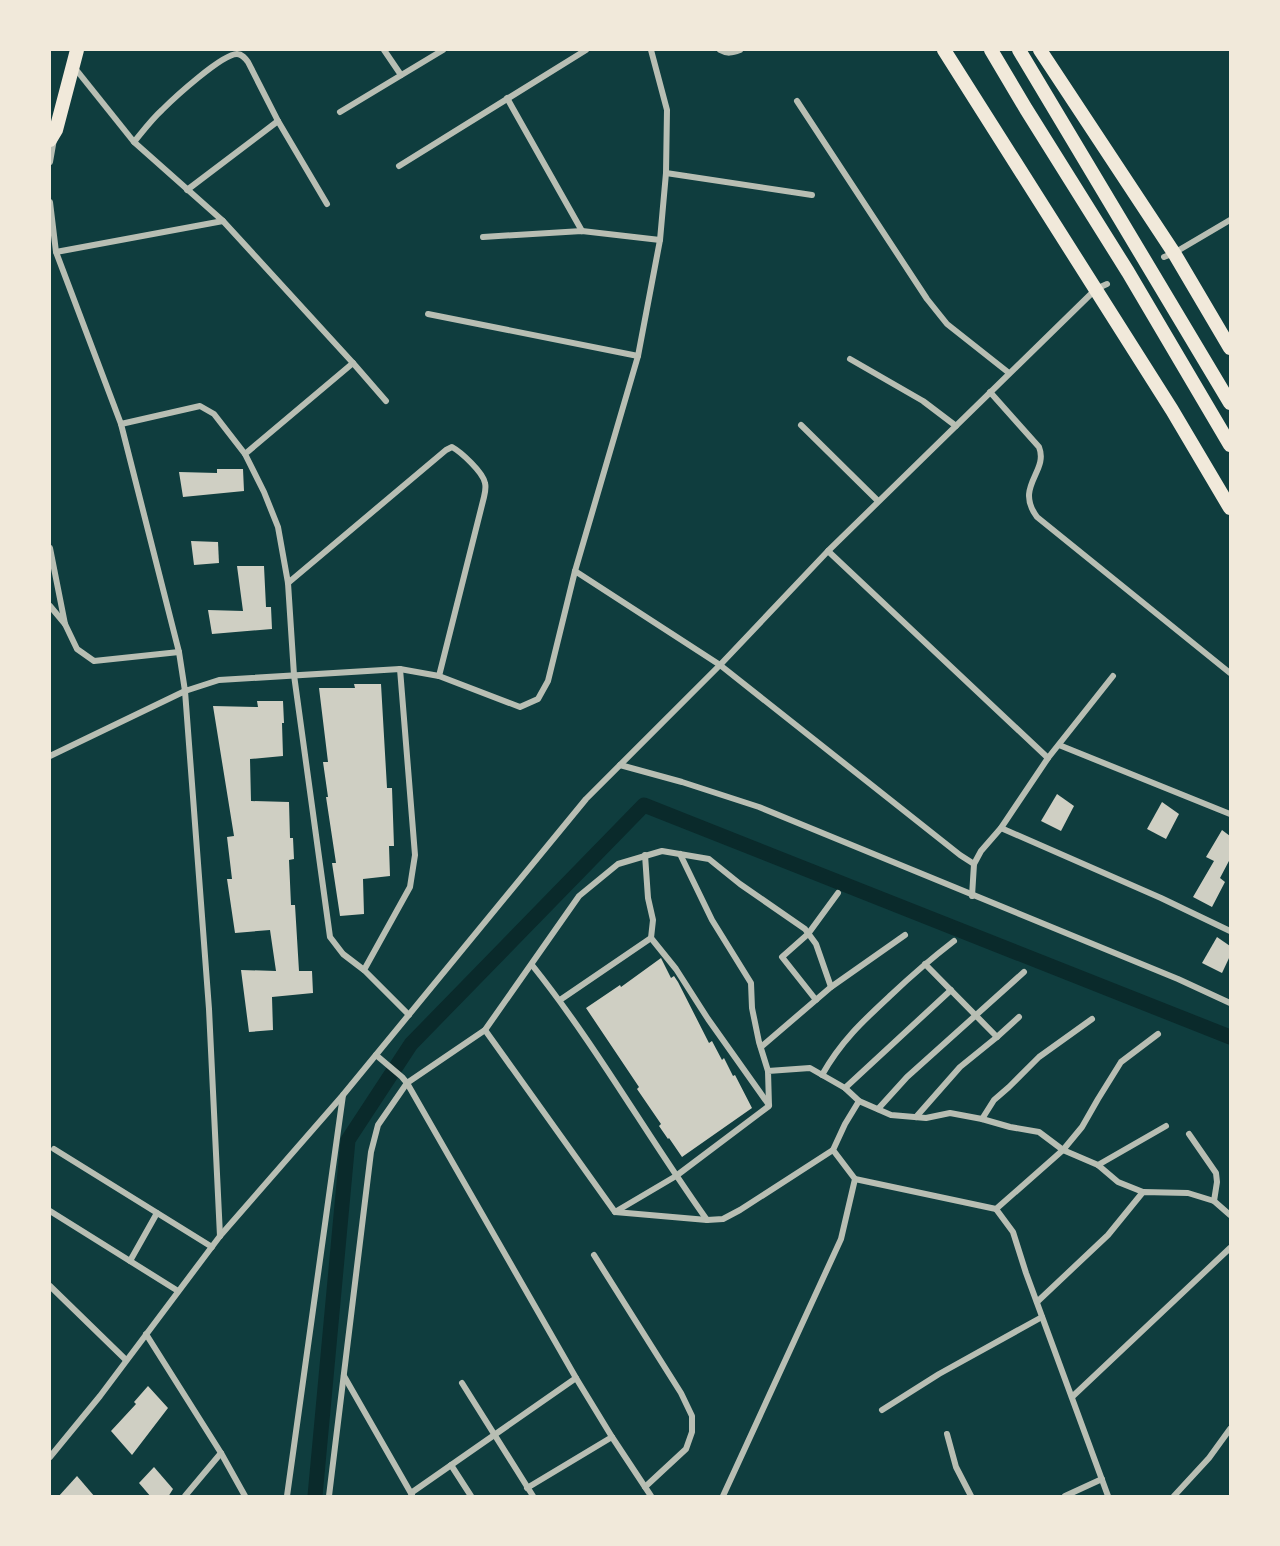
<svg xmlns="http://www.w3.org/2000/svg" width="1280" height="1546" font-family="'Playfair Display',serif">
  <rect width="100%" height="100%" fill="#0f3d3e"/>
  <g fill="none" stroke-linecap="round" stroke-linejoin="round">
    <path stroke="#0a2a2b" stroke-width="15" d="M315,1496L348,1140L411,1044L644,805L1230,1037"/>
  </g>
  <g fill="#cfcfc3">
    <path d="M217,469H243L244,491L183,497L179,472L217,473Z"/>
    <path d="M191,541L218,542L219,563L194,565Z"/>
    <path d="M237,566H264L266,607H271L272,629L212,634L208,610L243,611Z"/>
    <path d="M354,684H381L387,788H392L394,846H389L390,876L363,879L364,914L340,916L332,863H336L326,797H328L323,762H328L319,688H355Z"/>
    <path d="M257,701H283L284,723H282L283,756L250,759L251,801L289,802L290,838H293L294,859L289,860L291,905H295L299,971H312L313,993L272,997L273,1030L249,1032L241,970L276,971L270,930L235,933L227,879H232L227,837L234,836L213,706L258,707Z"/>
    <path d="M1057,794L1074,806L1061,831L1041,821Z"/>
    <path d="M1162,802L1179,814L1166,839L1147,829Z"/>
    <path d="M1222,830L1230,836V859L1220,878L1225,882L1212,907L1193,897L1214,861L1206,857Z"/>
    <path d="M1217,937L1230,946V956L1222,973L1202,963Z"/>
    <path d="M661,958L671,978L674,976L678,982L709,1043L712,1041L722,1060L724,1058L733,1076L735,1075L752,1108L682,1157L669,1138L668,1139L659,1126L661,1124L637,1089L639,1087L586,1008L620,985L621,987Z"/>
    <path d="M148,1386L168,1408L132,1455L111,1431L136,1404L134,1402Z"/>
    <path d="M154,1467L173,1489L168,1497H151L139,1483Z"/>
    <path d="M77,1476L95,1497H58Z"/>
  </g>
  <g fill="none" stroke-linecap="round" stroke-linejoin="round">
    <g stroke="#b8beb3" stroke-width="6">
      <path d="M384,50L401,75"/>
      <path d="M720,50C727,54 732,53 740,50"/>
      <path d="M74,67L134,142"/>
      <path d="M507,98L582,231"/>
      <path d="M797,101L927,299L947,324L1009,373"/>
      <path d="M340,112L443,50"/>
      <path d="M50,162L54,139"/>
      <path d="M399,166L586,50"/>
      <path d="M666,173L812,195"/>
      <path d="M187,190L278,121"/>
      <path d="M50,202L56,252L121,424L179,652L185,691L219,680L400,669L439,676L520,707L538,699L548,681L575,571L638,356L660,240L666,173L667,110L651,50"/>
      <path d="M223,221L353,363L386,401"/>
      <path d="M483,237L582,231L660,240"/>
      <path d="M56,252L223,221L134,142C143,131 152,119 162,110C174,98 222,54 237,54C242,54 245,58 248,62L278,121L327,204"/>
      <path d="M1164,257L1174,253L1230,220"/>
      <path d="M428,314L638,356"/>
      <path d="M850,359L923,401L956,426"/>
      <path d="M353,363L245,454L264,492L278,527L288,583L294,675L330,937L343,954L364,970"/>
      <path d="M990,392L1039,447C1049,472 1014,486 1037,517L1230,673"/>
      <path d="M121,424L200,406L214,414L245,454"/>
      <path d="M801,425L878,501"/>
      <path d="M50,548L65,624L77,649L94,661L179,652"/>
      <path d="M575,571L720,665L960,855L974,864L981,851L1001,828L1048,758L828,551"/>
      <path d="M288,583L446,450L452,447C461,452 483,472 485,483C486,487 485,493 484,497L439,676"/>
      <path d="M50,606L65,624"/>
      <path d="M400,669L415,855L410,887L364,970L409,1015"/>
      <path d="M1059,745L1230,814"/>
      <path d="M50,756L185,691L209,1009L220,1236"/>
      <path d="M1048,758L1113,676"/>
      <path d="M620,765L682,782L759,807L1178,979L1230,1003"/>
      <path d="M1001,828L1161,898L1230,931"/>
      <path d="M680,854L712,920L751,983L752,1008L759,1042L768,1071"/>
      <path d="M645,855L648,898L653,920L651,938L676,969L708,1019L769,1105"/>
      <path d="M972,896L974,864"/>
      <path d="M925,964L997,1037"/>
      <path d="M532,965C596,1045 647,1136 707,1220L723,1219L740,1210L833,1150"/>
      <path d="M560,1000L651,938"/>
      <path d="M816,1000L782,957L808,934L838,893"/>
      <path d="M485,1030L615,1212L707,1220"/>
      <path d="M761,1047L831,987L905,935"/>
      <path d="M376,1055L402,1077L407,1083L576,1378L612,1437L651,1496"/>
      <path d="M822,1075C841,1041 863,1021 891,995C911,976 932,958 954,941"/>
      <path d="M845,1088L951,990"/>
      <path d="M878,1109L907,1077L1024,972"/>
      <path d="M916,1117L960,1067L997,1037L1019,1017"/>
      <path d="M982,1119L994,1100L1009,1087L1039,1057L1092,1019"/>
      <path d="M1189,1134L1216,1173L1217,1182L1214,1201"/>
      <path d="M54,1149L212,1247"/>
      <path d="M1098,1165L1166,1126"/>
      <path d="M855,1179L996,1209L1063,1150L1082,1127L1098,1099L1121,1062L1158,1034"/>
      <path d="M996,1209L1013,1232L1026,1273L1108,1496"/>
      <path d="M50,1211L178,1291"/>
      <path d="M615,1212L676,1176L769,1106L768,1071L810,1068L845,1088L859,1101L891,1115L926,1118L950,1113L982,1119L1010,1127L1039,1132L1063,1150L1098,1165L1118,1182L1143,1192"/>
      <path d="M594,1255L681,1393L692,1416V1432L686,1449L645,1487"/>
      <path d="M130,1261L157,1213"/>
      <path d="M50,1286L126,1360"/>
      <path d="M1037,1302L1108,1235L1143,1192L1188,1193L1214,1201L1230,1215"/>
      <path d="M146,1334L221,1453L245,1496"/>
      <path d="M344,1376L412,1495"/>
      <path d="M462,1383L533,1496"/>
      <path d="M1072,1397L1230,1248"/>
      <path d="M882,1410L939,1374L1042,1317"/>
      <path d="M947,1434L956,1467L971,1496"/>
      <path d="M50,1457L100,1396L220,1236L343,1095L586,799L720,665L828,551L1096,289L1107,284"/>
      <path d="M451,1465L471,1496"/>
      <path d="M527,1488L612,1437"/>
      <path d="M411,1493L576,1378"/>
      <path d="M185,1496L221,1453"/>
      <path d="M287,1496L343,1095"/>
      <path d="M329,1496L371,1152L378,1125L407,1083L485,1030L579,896L618,864L662,851L709,859L740,884L805,929L816,944L831,987"/>
      <path d="M723,1496L841,1239L855,1179L833,1150L845,1124L859,1101"/>
      <path d="M1065,1496L1102,1479"/>
      <path d="M1174,1496L1209,1458L1230,1429"/>
    </g>
    <path stroke="#f1e9da" stroke-width="14" d="M50,140L56,130L77,50"/>
    <g stroke="#f1e9da" stroke-width="14">
      <path d="M944,50L1172,410L1230,508"/>
      <path d="M991,50L1026,109L1128,272L1230,445"/>
      <path d="M1019,50L1230,403"/>
      <path d="M1040,50L1174,253L1230,348"/>
    </g>
  </g>
  <rect width="1280" height="1546" fill="none" stroke="#f1e9da" stroke-width="102"/>
</svg>
